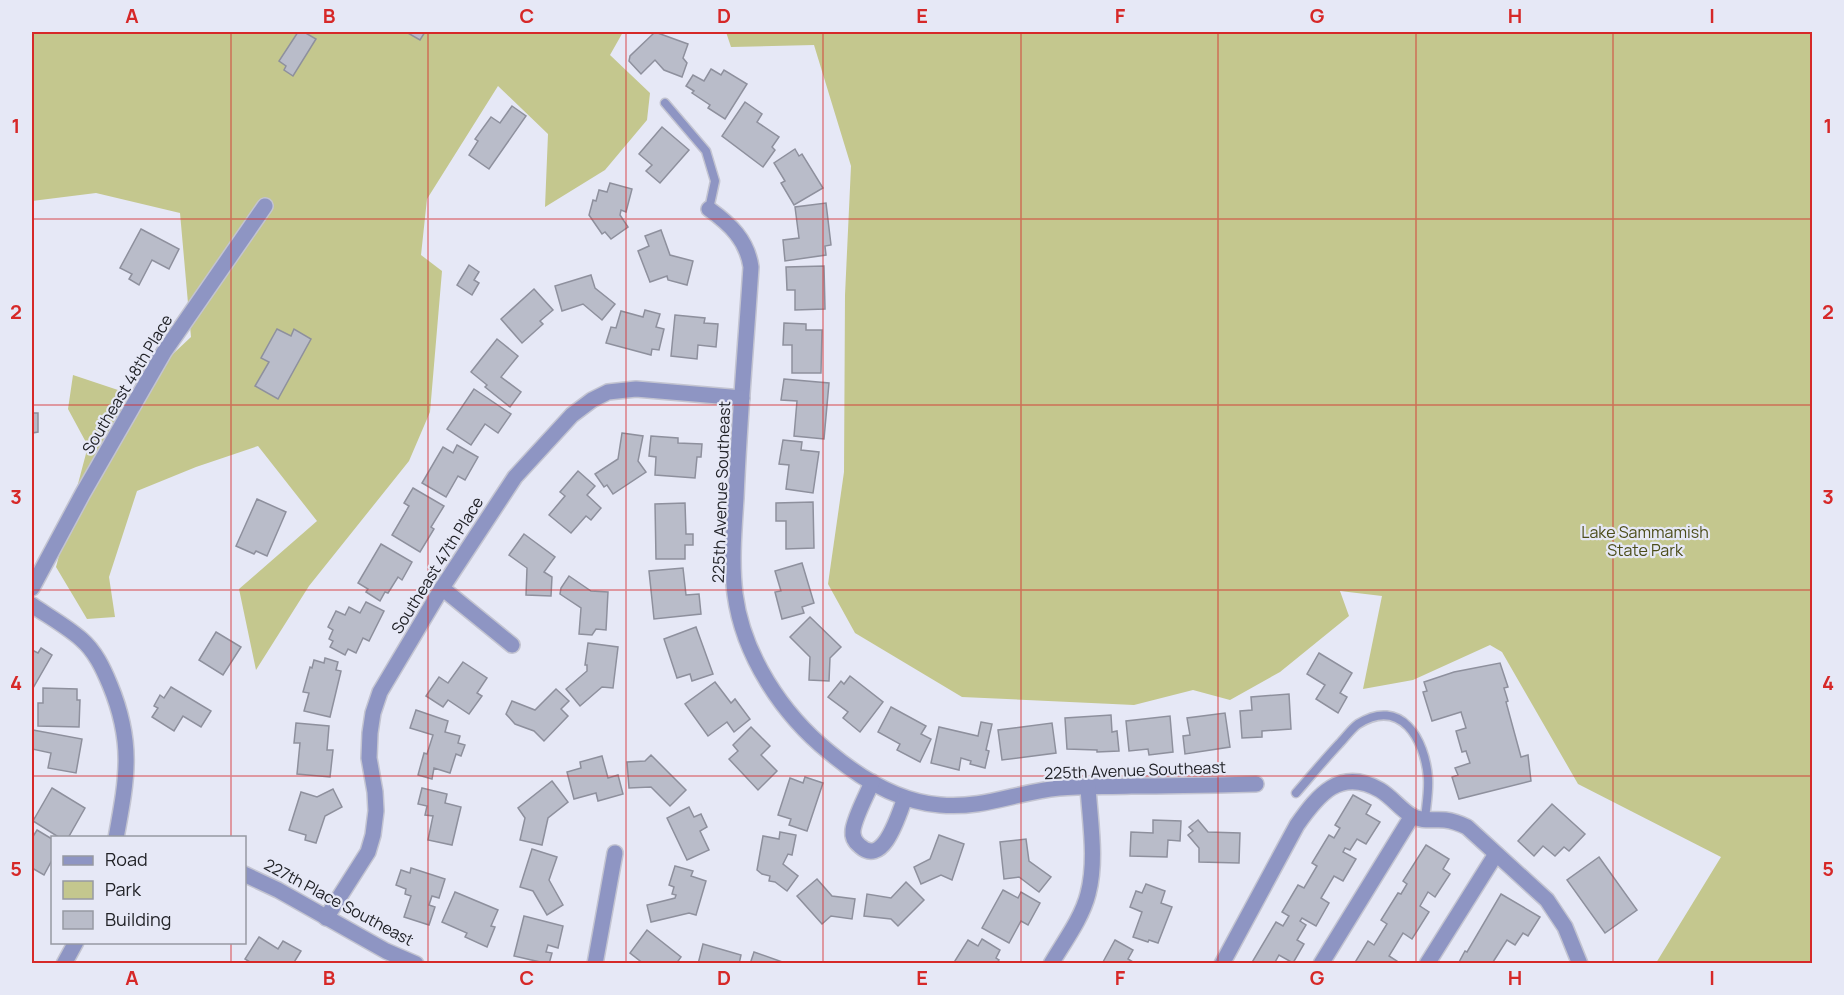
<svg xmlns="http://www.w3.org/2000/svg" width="1844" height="995" font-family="Manrope,sans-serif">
  <rect width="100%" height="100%" fill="#e6e8f6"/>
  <g fill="#c4c78e">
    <path d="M32,32H623L610,55L650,93L647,120L605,170L545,207L548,134L498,86L427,199L421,255L442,271L430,412L409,461L309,586L256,670L239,589L317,521L258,446L196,467L137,491L109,577L115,617L87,619L56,567L88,446L68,409L73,375L130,394L191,337L180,213L96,193L32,201Z"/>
    <path d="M726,32H1812V963H1656L1721,857L1578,784L1502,652L1490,645L1413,680L1363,689L1382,596L1340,591L1349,616L1280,672L1230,700L1193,690L1134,705L962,697L855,633L828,584L844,472L845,295L851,166L814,45L731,47Z"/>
  </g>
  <g fill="#b9bcc9" stroke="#8e909d" stroke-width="1.5">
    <path d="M298,32H304L316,39L293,76L284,70L286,66L279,61Z"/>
    <path d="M406,32H425L420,40Z"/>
    <path d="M655,32L688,44L683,58L687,63L682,77L664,70L655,60L641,74L629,61L630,56Z"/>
    <path d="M711,69L721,75L724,70L747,84L725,119L708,108L710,105L692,93L694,91L686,86L693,75L704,81Z"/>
    <path d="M745,102L762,114L757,122L779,137L772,147L775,150L763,167L722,136Z"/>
    <path d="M512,106L526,116L489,169L469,155L478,141L475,139L491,117L500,123Z"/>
    <path d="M662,127L689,150L660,183L646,171L652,165L639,154Z"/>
    <path d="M795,149L799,156L802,154L823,188L794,205L781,183L785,181L774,163Z"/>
    <path d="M610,183L632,189L626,212L621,210L620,215L628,227L611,239L605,232L602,234L589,215L593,200L596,201L599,190L607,192Z"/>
    <path d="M826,203L831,245L825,246L826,255L785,261L783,240L799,238L795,207Z"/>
    <path d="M141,229L179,249L169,269L152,260L139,285L129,279L132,274L120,268Z"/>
    <path d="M661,230L670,255L693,261L687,285L668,280L667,276L650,282L638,251L649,246L645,236Z"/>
    <path d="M469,265L479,272L474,280L479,283L472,295L457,285Z"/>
    <path d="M824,266L825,309L795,310V290H787L786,267Z"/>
    <path d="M591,275L595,288L615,304L602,320L583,304L562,311L555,286Z"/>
    <path d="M534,289L553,310L540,321L543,324L522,343L501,319Z"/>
    <path d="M645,310L660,314L656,327L664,329L659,350L652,349L651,355L606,343L611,327L616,328L621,311L643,317Z"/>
    <path d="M675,315L705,318L704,323L718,324L716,347L698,345L697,359L671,356Z"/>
    <path d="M784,323L806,324V330H822L821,373H792V345H783Z"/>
    <path d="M277,329L291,336L294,329L311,339L278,399L255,386L269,362L261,358Z"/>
    <path d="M497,339L518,356L501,377L521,392L510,407L485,387L487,385L471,372Z"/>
    <path d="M784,379L829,383L824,439L794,436L797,401L781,400Z"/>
    <path d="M474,389L511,414L498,433L485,424L471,445L447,429Z"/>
    <path d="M32,413H38V432L32,433Z"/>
    <path d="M622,433L643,436L638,461L646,472L613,494L607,485L604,487L595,474L618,459Z"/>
    <path d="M651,436L678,438V443L702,444L701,457H697L695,478L655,475L656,457L649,456Z"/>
    <path d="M783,440L802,442L801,450L819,452L813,493L786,489L789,465L779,464Z"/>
    <path d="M457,445L478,457L465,480L458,476L446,497L422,483L443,447L453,453Z"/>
    <path d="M578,471L595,486L587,495L601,508L591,520L586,516L571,533L549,515L565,496L560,492Z"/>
    <path d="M413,488L444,506L431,527L434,529L420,552L392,535L409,506L404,503Z"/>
    <path d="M257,499L286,512L267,556L256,551L254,554L236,546Z"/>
    <path d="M813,502L814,548L786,549V521H776V503Z"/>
    <path d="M685,503L686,534H693V545H685V559H656L655,504Z"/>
    <path d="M524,534L555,557L544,572L552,577L551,596L526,595L527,568L509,555Z"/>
    <path d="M381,544L412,562L402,580L398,577L388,593L385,592L380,601L366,592L368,589L358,583Z"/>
    <path d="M802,563L814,603L802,607L804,613L782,619L775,592L781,591L775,571Z"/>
    <path d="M683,568L686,595L699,594L701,614L654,619L649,571Z"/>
    <path d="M569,576L591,591L608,592L606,630L596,629L592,635L579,634L581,608L560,594L561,588Z"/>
    <path d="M366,602L384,611L369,641L363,638L356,653L348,649L345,655L330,647L333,641L329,639L333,630L328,627L336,611L345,615L349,607L360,613Z"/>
    <path d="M810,617L841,647L830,658L829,681L809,680L810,657L790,637Z"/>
    <path d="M696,627L713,674L692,681L690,674L677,678L664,639Z"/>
    <path d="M216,632L241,647L223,675L199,660Z"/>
    <path d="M588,643L618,647L613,688L602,687L580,706L566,689L587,671V665H585Z"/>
    <path d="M41,648L52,655L33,688L32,650L38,653Z"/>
    <path d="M1319,653L1352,673L1340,693L1347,697L1338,713L1316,699L1325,685L1307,674Z"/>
    <path d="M325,658L338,662L336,670L341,671L330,717L304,711L309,693L303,692L310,667L312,668L314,660L324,663Z"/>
    <path d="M463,662L487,678L477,693L482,696L469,714L448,700L443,707L426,696L439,677L448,683Z"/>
    <path d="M1500,663L1508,687L1504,688L1508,701L1506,702L1521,757L1528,755L1531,781L1459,799L1452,777L1458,775L1455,768L1470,763L1466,751L1462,752L1456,731L1466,728L1461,712L1432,721L1423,692L1427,691L1424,682L1454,672Z"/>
    <path d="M850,676L883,702L860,732L843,718L848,712L828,697L841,681L844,684Z"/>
    <path d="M715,682L731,703L735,699L750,719L734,732L727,722L708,736L685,704Z"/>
    <path d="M171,687L211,711L201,727L183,716L174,731L152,717L158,708L154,706L160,695L164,698Z"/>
    <path d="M43,688L77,689V700H80L79,727L38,726V703H43Z"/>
    <path d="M556,689L569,701L561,709L568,716L544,741L534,731L515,724L506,714L512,701L535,710Z"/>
    <path d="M1289,694L1291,729L1262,731V737L1242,738L1240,711L1252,710L1251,697Z"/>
    <path d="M891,707L926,726L921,734L931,739L920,762L897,750L900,744L878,732Z"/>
    <path d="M416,710L448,721L445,732L460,736L458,743L465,745L461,756L456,754L450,773L434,768L432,779L418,775L424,753L427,754L433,735L410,728Z"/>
    <path d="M1225,713L1230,747L1185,754L1183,736L1190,735L1187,718Z"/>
    <path d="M1111,715L1112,732L1117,731L1119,751L1097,752V750L1067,749L1065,718Z"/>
    <path d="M1170,716L1173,752L1149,755L1148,749L1129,751L1126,721Z"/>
    <path d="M981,722L992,724L986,750L989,751L985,768L970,764L971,761L961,758L959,770L931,763L939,727L978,736Z"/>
    <path d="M296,723L329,726L327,750H333L330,777L297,774L300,743H294Z"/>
    <path d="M1052,723L1056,753L1002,760L998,730Z"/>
    <path d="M751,727L770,746L761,755L777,771L758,790L729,759L738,751L733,745Z"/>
    <path d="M33,730L82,739L76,773L48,768L51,753L32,749Z"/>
    <path d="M651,755L686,790L670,806L651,787L629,788L627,762L645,761Z"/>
    <path d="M602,756L608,778L618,775L623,794L598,801L596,793L574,799L567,772L581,768L580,762Z"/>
    <path d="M805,777L823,783L807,831L789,825L791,819L778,815L790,778L803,783Z"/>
    <path d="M552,781L568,802L548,818L542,845L520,840L525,818L518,808Z"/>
    <path d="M52,788L85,808L68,838H60L33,821Z"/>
    <path d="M422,788L447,794L445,803L461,807L452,845L428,840L433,816L425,815L427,806L418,804Z"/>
    <path d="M333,789L342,807L325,816L316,843L305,840L306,835L289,830L301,792L317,797Z"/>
    <path d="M1353,795L1371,805L1366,814L1380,822L1366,844L1357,839L1350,850L1345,848L1343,852L1356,859L1343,881L1334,876L1321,898L1329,903L1316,926L1302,918L1300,921L1306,925L1297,940L1304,944L1293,963L1279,955L1274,964H1251L1276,922L1283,926L1289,916L1282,912L1298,885L1304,888L1317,866L1312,863L1329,835L1334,838L1340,828L1335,825Z"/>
    <path d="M1552,804L1585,834L1569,851L1564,847L1555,856L1543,846L1534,856L1518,841Z"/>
    <path d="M689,807L694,817L701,814L707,827L700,831L709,850L687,860L667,818Z"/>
    <path d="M1153,820L1181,821L1180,841L1168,840L1167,857L1130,856L1131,832L1153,833Z"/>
    <path d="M1198,820L1208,832L1240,833L1239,863L1199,862V848L1188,835L1193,831L1189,827Z"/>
    <path d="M37,830L52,839V860L44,875L32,868V838Z"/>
    <path d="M780,832L796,835L792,855L788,854L783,864L798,876L787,891L775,882L769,881L770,876L762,874L757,870L763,836L779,839Z"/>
    <path d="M939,835L964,844L952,880L941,875L921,884L914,867L930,859Z"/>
    <path d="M1026,839L1029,861L1051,877L1039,892L1019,877L1004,879L1000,842Z"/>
    <path d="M1426,845L1449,859L1443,869L1450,874L1435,897L1428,892L1420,906L1429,912L1412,939L1403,933L1389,956L1397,961L1396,964H1354L1368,941L1374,945L1387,924L1381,920L1398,893L1401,894L1407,884L1403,881Z"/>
    <path d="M532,849L557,857L549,880L563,905L547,915L533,891L520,887Z"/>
    <path d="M1599,857L1637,910L1605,933L1567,880Z"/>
    <path d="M675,866L693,871L691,876L706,881L696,915L689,913L651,922L647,905L675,898L676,895L672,894L674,887L669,885Z"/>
    <path d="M411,868L445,879L439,898L432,896L429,905L435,907L429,925L404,917L411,896L405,894L406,889L396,885L401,870L410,873Z"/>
    <path d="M817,879L832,896L855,899L852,919L831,916L822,924L797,896Z"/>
    <path d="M906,882L924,900L898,926L891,919L864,916L867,894L891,898Z"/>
    <path d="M1146,884L1165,891L1161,903L1172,907L1158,943L1149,940L1148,942L1133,937L1142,912L1130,907L1136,891L1142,893Z"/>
    <path d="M1003,890L1018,898L1021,892L1040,903L1028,925L1021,921L1009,943L982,928Z"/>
    <path d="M455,892L498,910L491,926L495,927L487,947L465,937L467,933L442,922Z"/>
    <path d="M1501,894L1540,917L1528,936L1523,933L1515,945L1507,940L1493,962L1495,964H1458L1465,951L1467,952Z"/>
    <path d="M524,916L563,926L558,948L548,945L546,952L552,953L549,964L514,956Z"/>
    <path d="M647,930L681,957L676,964H644L630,953Z"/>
    <path d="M259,937L278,949L283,941L301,951L293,964H253L245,959Z"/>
    <path d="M982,939L1000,950L996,958L999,960L996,964H953L968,940L978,946Z"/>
    <path d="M1115,940L1133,950L1128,959L1136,964L1103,962Z"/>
    <path d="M703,944L741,955L739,964H698Z"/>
    <path d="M754,952L788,964H750Z"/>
  </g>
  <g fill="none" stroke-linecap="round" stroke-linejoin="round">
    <g stroke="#c3c4d1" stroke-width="11">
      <g id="lane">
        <path d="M665,103L706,151L715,181L709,209"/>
        <path d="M1296,793C1310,777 1324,760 1339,744C1345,738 1351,729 1358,724C1401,697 1425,739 1428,778C1429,792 1426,806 1425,820"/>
      </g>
    </g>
    <g stroke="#c3c4d1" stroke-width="18">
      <g id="street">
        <path d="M709,209C730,224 747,240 751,267C746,344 739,421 736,498C734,529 731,562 735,594C743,655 782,714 829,752C860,778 899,802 940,805C984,809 1017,792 1059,788C1083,786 1107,787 1131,786C1173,786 1215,785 1256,784"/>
        <path d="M32,588L83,493L164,352L265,206"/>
        <path d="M442,588L512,645"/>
        <path d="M32,605C48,616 66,626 81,639C95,651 103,668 110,685C134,743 127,778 116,838"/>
        <path d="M872,782C867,795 855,816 853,830C852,837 855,842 860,846C884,868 899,813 905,798"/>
        <path d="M244,874L278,890L386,951L416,964"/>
        <path d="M326,918L368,852L373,835L376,811L375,792L369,758L370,733L373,713L380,692L442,588L515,477L572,415L592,400L608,392L636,389L742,398"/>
        <path d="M64,964L76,942"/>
        <path d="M595,964L615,853"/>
        <path d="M1051,964C1064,942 1082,918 1088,894C1097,860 1090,822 1088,787"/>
        <path d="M1222,964L1297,825C1318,795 1340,767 1380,790C1392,797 1401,810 1412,816C1422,822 1434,819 1445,820C1453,821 1459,823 1467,827L1547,900L1565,927L1580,964"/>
        <path d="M1321,964L1412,816"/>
        <path d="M1427,964L1496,854"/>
      </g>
    </g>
    <use href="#lane" stroke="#8e95c3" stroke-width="8"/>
    <use href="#street" stroke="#8e95c3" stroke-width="15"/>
  </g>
  <path fill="none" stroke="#d62828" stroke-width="1.5" stroke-opacity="0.55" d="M231,32V838M428,32V964M626,32V964M823,32V964M1021,32V964M1218,32V964M1416,32V964M1613,32V964M32,219H1812M32,405H1812M32,590H1812M32,776H1812M231,942V964"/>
  <g text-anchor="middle" stroke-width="4.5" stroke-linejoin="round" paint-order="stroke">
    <g font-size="16" fill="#212227" stroke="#e6e8f6">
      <text transform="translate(127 384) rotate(-59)" y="6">Southeast 48th Place</text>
      <text transform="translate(721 492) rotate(-88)" y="6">225th Avenue Southeast</text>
      <text transform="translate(437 565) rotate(-58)" y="6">Southeast 47th Place</text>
      <text transform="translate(1135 770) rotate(-2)" y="6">225th Avenue Southeast</text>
      <text transform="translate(339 902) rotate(28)" y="6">227th Place Southeast</text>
    </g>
    <g font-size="16" fill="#4c4d1a" stroke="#e6e8f6">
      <text x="1645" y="538">Lake Sammamish<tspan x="1645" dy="18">State Park</tspan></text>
    </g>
  </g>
  <rect width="1844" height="995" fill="none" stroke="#e6e8f6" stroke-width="66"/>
  <rect x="51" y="836" width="195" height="108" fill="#e6e8f6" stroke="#9799a3" stroke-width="1.5"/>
  <rect x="63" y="856" width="30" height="9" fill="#8e95c3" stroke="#9799a3" stroke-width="1.5"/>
  <text x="105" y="866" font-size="18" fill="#212227">Road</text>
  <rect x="63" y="881" width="30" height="18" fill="#c4c78e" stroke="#9799a3" stroke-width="1.5"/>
  <text x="105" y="896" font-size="18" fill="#212227">Park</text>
  <rect x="63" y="911" width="30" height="18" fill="#b9bcc9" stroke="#9799a3" stroke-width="1.5"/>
  <text x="105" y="926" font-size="18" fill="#212227">Building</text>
  <rect x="33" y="33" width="1778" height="929" fill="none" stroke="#d62828" stroke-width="2"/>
  <g font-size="20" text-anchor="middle" font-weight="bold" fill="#d62828">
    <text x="132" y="23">A</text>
    <text x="329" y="23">B</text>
    <text x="527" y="23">C</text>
    <text x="724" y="23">D</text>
    <text x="922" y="23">E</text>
    <text x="1120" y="23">F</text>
    <text x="1317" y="23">G</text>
    <text x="1515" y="23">H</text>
    <text x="1712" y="23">I</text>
    <text x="16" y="133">1</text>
    <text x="1828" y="133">1</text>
    <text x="16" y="319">2</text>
    <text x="1828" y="319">2</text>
    <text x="16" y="504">3</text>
    <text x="1828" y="504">3</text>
    <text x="16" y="690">4</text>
    <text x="1828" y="690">4</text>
    <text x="16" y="876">5</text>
    <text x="1828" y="876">5</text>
    <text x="132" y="985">A</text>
    <text x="329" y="985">B</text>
    <text x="527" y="985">C</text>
    <text x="724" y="985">D</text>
    <text x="922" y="985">E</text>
    <text x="1120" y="985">F</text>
    <text x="1317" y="985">G</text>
    <text x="1515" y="985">H</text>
    <text x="1712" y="985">I</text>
  </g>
</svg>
